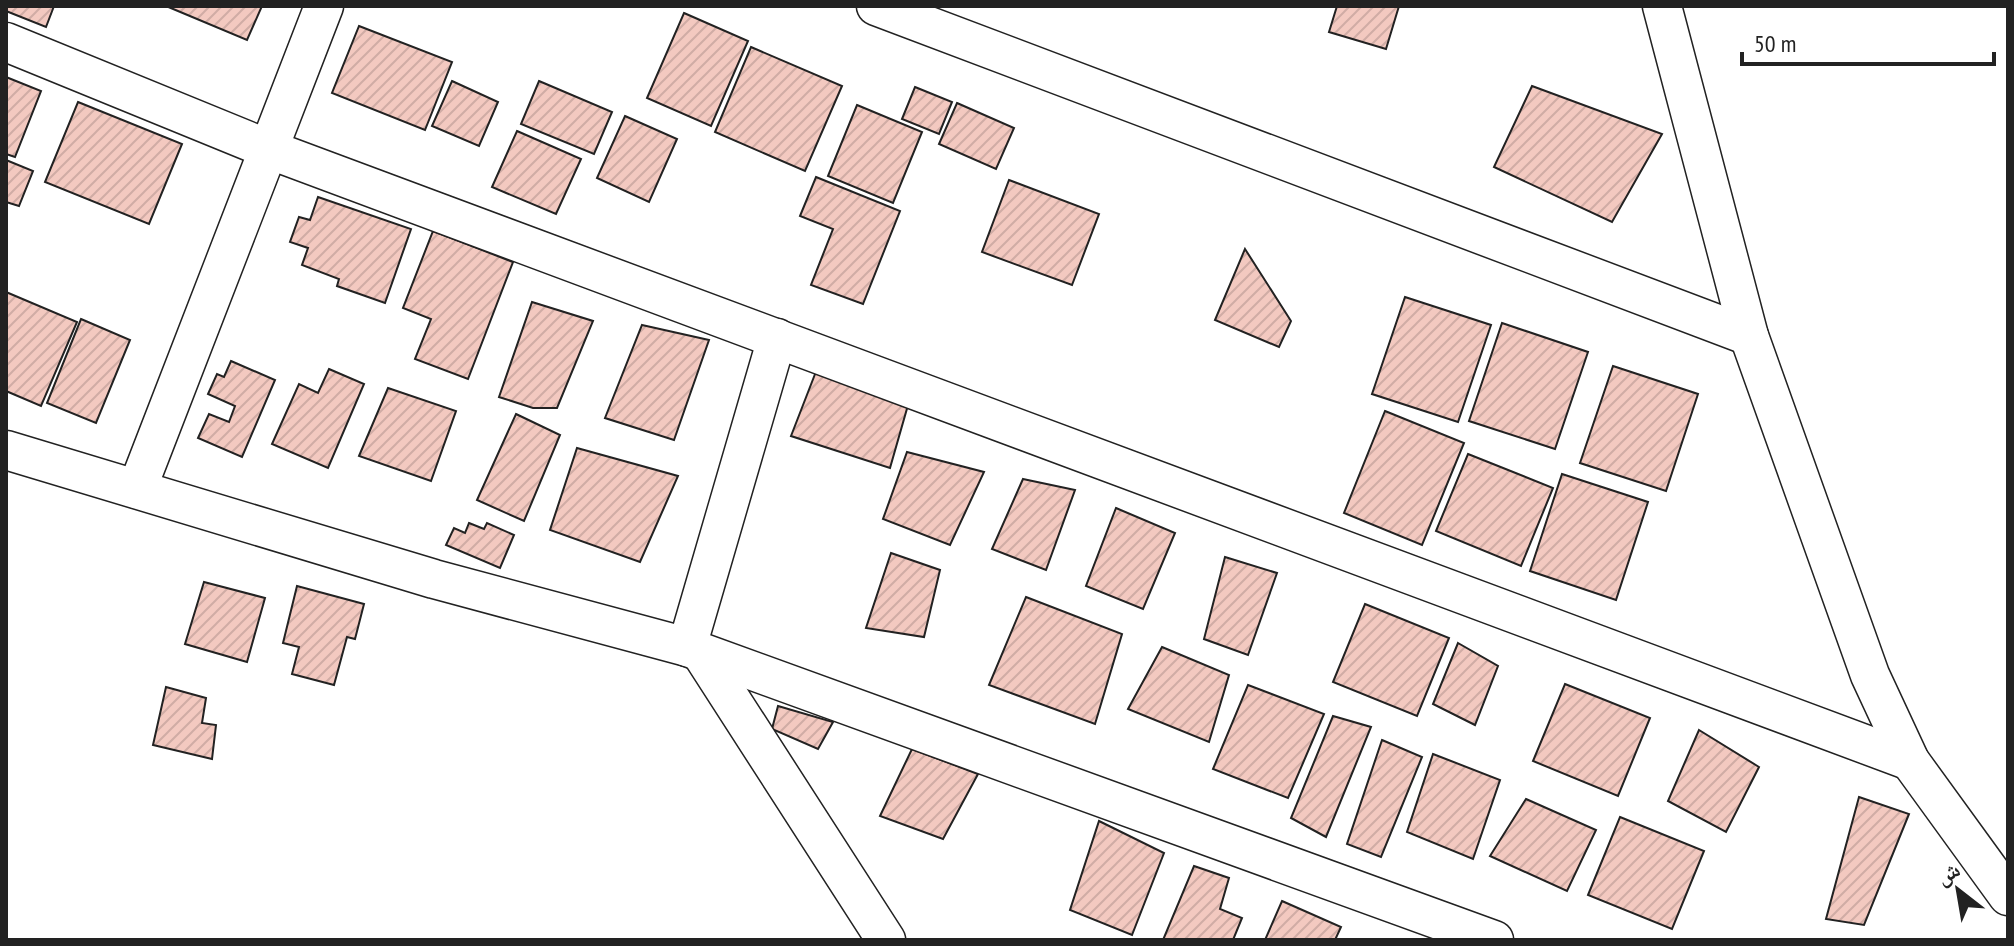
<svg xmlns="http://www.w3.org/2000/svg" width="2014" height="946" font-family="'PT Sans Narrow','Noto Naskh Arabic',sans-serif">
  <defs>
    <pattern id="building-hatch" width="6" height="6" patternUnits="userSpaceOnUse" patternTransform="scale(2)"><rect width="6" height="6" fill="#f3c9c0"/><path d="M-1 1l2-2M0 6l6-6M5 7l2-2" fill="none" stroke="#d0aca5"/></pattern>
  </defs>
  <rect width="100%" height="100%" fill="#fff"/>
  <g fill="url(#building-hatch)" stroke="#222" stroke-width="2">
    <path d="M6,6H54L46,27L6,11Z"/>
    <path d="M166,6H262L247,40Z"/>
    <path d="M1337,6H1399L1386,49L1329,32Z"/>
    <path d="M684,13L748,41L711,126L647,98Z"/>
    <path d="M359,26L452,62L425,130L332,93Z"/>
    <path d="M751,47L842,86L805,171L715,132Z"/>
    <path d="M6,77L41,91L15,157L6,154Z"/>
    <path d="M452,81L498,102L479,146L432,126Z"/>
    <path d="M539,81L612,112L594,154L521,124Z"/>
    <path d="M1532,86L1662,134L1612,222L1494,167Z"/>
    <path d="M915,87L952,102L939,134L902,119Z"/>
    <path d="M78,102L182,144L149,224L45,182Z"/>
    <path d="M957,103L1014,128L996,169L939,144Z"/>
    <path d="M857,105L922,132L893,203L828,176Z"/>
    <path d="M625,116L677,139L649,202L597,178Z"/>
    <path d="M517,131L581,159L556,214L492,187Z"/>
    <path d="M6,160L33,171L19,206L6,202Z"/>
    <path d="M816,177L900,211L863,304L811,285L833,229L800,216Z"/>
    <path d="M1009,180L1099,214L1072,285L982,252Z"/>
    <path d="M318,197L411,229L385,303L337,286L339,279L302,265L308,248L290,242L299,217L310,220Z"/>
    <path d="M433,231L513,262L468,379L415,359L431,319L403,308Z"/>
    <path d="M1245,249L1291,321L1279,347L1215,320Z"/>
    <path d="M6,292L77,322L41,406L6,391Z"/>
    <path d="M1405,297L1491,325L1458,422L1372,394Z"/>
    <path d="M532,302L593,321L557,408H533L499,397Z"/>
    <path d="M81,319L130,340L96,423L47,403Z"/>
    <path d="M1502,323L1588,352L1555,449L1469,421Z"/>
    <path d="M642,325L709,340L674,440L605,418Z"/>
    <path d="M231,361L275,380L242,457L198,438L209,414L229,422L235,406L208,394L217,374L224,377Z"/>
    <path d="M1613,366L1698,394L1666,491L1580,463Z"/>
    <path d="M329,369L364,384L328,468L272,444L299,384L318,393Z"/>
    <path d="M817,369L908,405L890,468L791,436Z"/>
    <path d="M388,388L456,411L431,481L359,456Z"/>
    <path d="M1385,411L1464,443L1422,545L1344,513Z"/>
    <path d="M516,414L560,435L524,521L477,500Z"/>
    <path d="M577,448L678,476L640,562L550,530Z"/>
    <path d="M907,452L984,472L950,545L883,519Z"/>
    <path d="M1468,454L1553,488L1521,566L1436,531Z"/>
    <path d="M1562,474L1648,502L1616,600L1530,571Z"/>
    <path d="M1023,479L1075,490L1046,570L992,549Z"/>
    <path d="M1116,508L1175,533L1143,609L1086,586Z"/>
    <path d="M469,523L484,529L487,523L514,535L500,568L446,545L454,528L465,533Z"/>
    <path d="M891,553L940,570L924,637L866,628Z"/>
    <path d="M1225,557L1277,573L1248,655L1204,639Z"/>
    <path d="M204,582L265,598L247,662L185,644Z"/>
    <path d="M297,586L364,604L355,639L347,637L334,685L292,674L299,647L283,643Z"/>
    <path d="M1026,597L1122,634L1095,724L989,685Z"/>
    <path d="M1365,604L1449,638L1417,716L1333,682Z"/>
    <path d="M1458,643L1498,666L1475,725L1433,704Z"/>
    <path d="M1162,647L1229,675L1209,742L1128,709Z"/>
    <path d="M1565,684L1650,718L1618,796L1533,761Z"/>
    <path d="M1248,685L1324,714L1288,798L1213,769Z"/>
    <path d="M166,687L206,698L202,723L216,725L212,759L153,745Z"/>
    <path d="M778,706L833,722L818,749L772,729Z"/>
    <path d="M1333,716L1371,727L1326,837L1291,818Z"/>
    <path d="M1699,730L1759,767L1726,832L1668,801Z"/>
    <path d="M1382,740L1422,757L1381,857L1347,844Z"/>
    <path d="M912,749L978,774L943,839L880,816Z"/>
    <path d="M1433,754L1500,780L1473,859L1407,832Z"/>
    <path d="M1859,797L1909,814L1864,925L1826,919Z"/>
    <path d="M1526,799L1596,830L1567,891L1490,856Z"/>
    <path d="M1620,817L1704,851L1672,929L1588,895Z"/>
    <path d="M1099,821L1164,853L1132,935L1070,910Z"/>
    <path d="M1194,866L1229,878L1220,909L1242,918L1233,940H1163Z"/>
    <path d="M1282,901L1341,927L1335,940H1265Z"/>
  </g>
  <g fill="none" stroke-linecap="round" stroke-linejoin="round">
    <g stroke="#222" stroke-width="41">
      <g id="minor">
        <path d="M876,6L1749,336"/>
        <path d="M1662,6L1749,336L1870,675L1910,761L2008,896"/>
        <path d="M6,42L268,149L1910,761"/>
        <path d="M6,450L434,579L687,647L1494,940"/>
        <path d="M137,489L324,6"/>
        <path d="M687,647L777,338"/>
        <path d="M701,653L886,940"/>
      </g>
    </g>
    <use href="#minor" stroke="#fff" stroke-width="38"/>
  </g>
  <rect width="2014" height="946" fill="none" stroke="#222222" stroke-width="16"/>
  <g transform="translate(1958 890) rotate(329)" stroke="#ffffff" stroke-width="6" paint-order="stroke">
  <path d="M0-6L14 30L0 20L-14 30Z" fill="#222222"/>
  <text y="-12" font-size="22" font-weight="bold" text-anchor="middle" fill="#222222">ش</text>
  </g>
  <path d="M1742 52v12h252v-12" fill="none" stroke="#222222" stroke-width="4"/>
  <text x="1754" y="52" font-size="24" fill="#222222" stroke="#ffffff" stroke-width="6" paint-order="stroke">50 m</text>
</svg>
